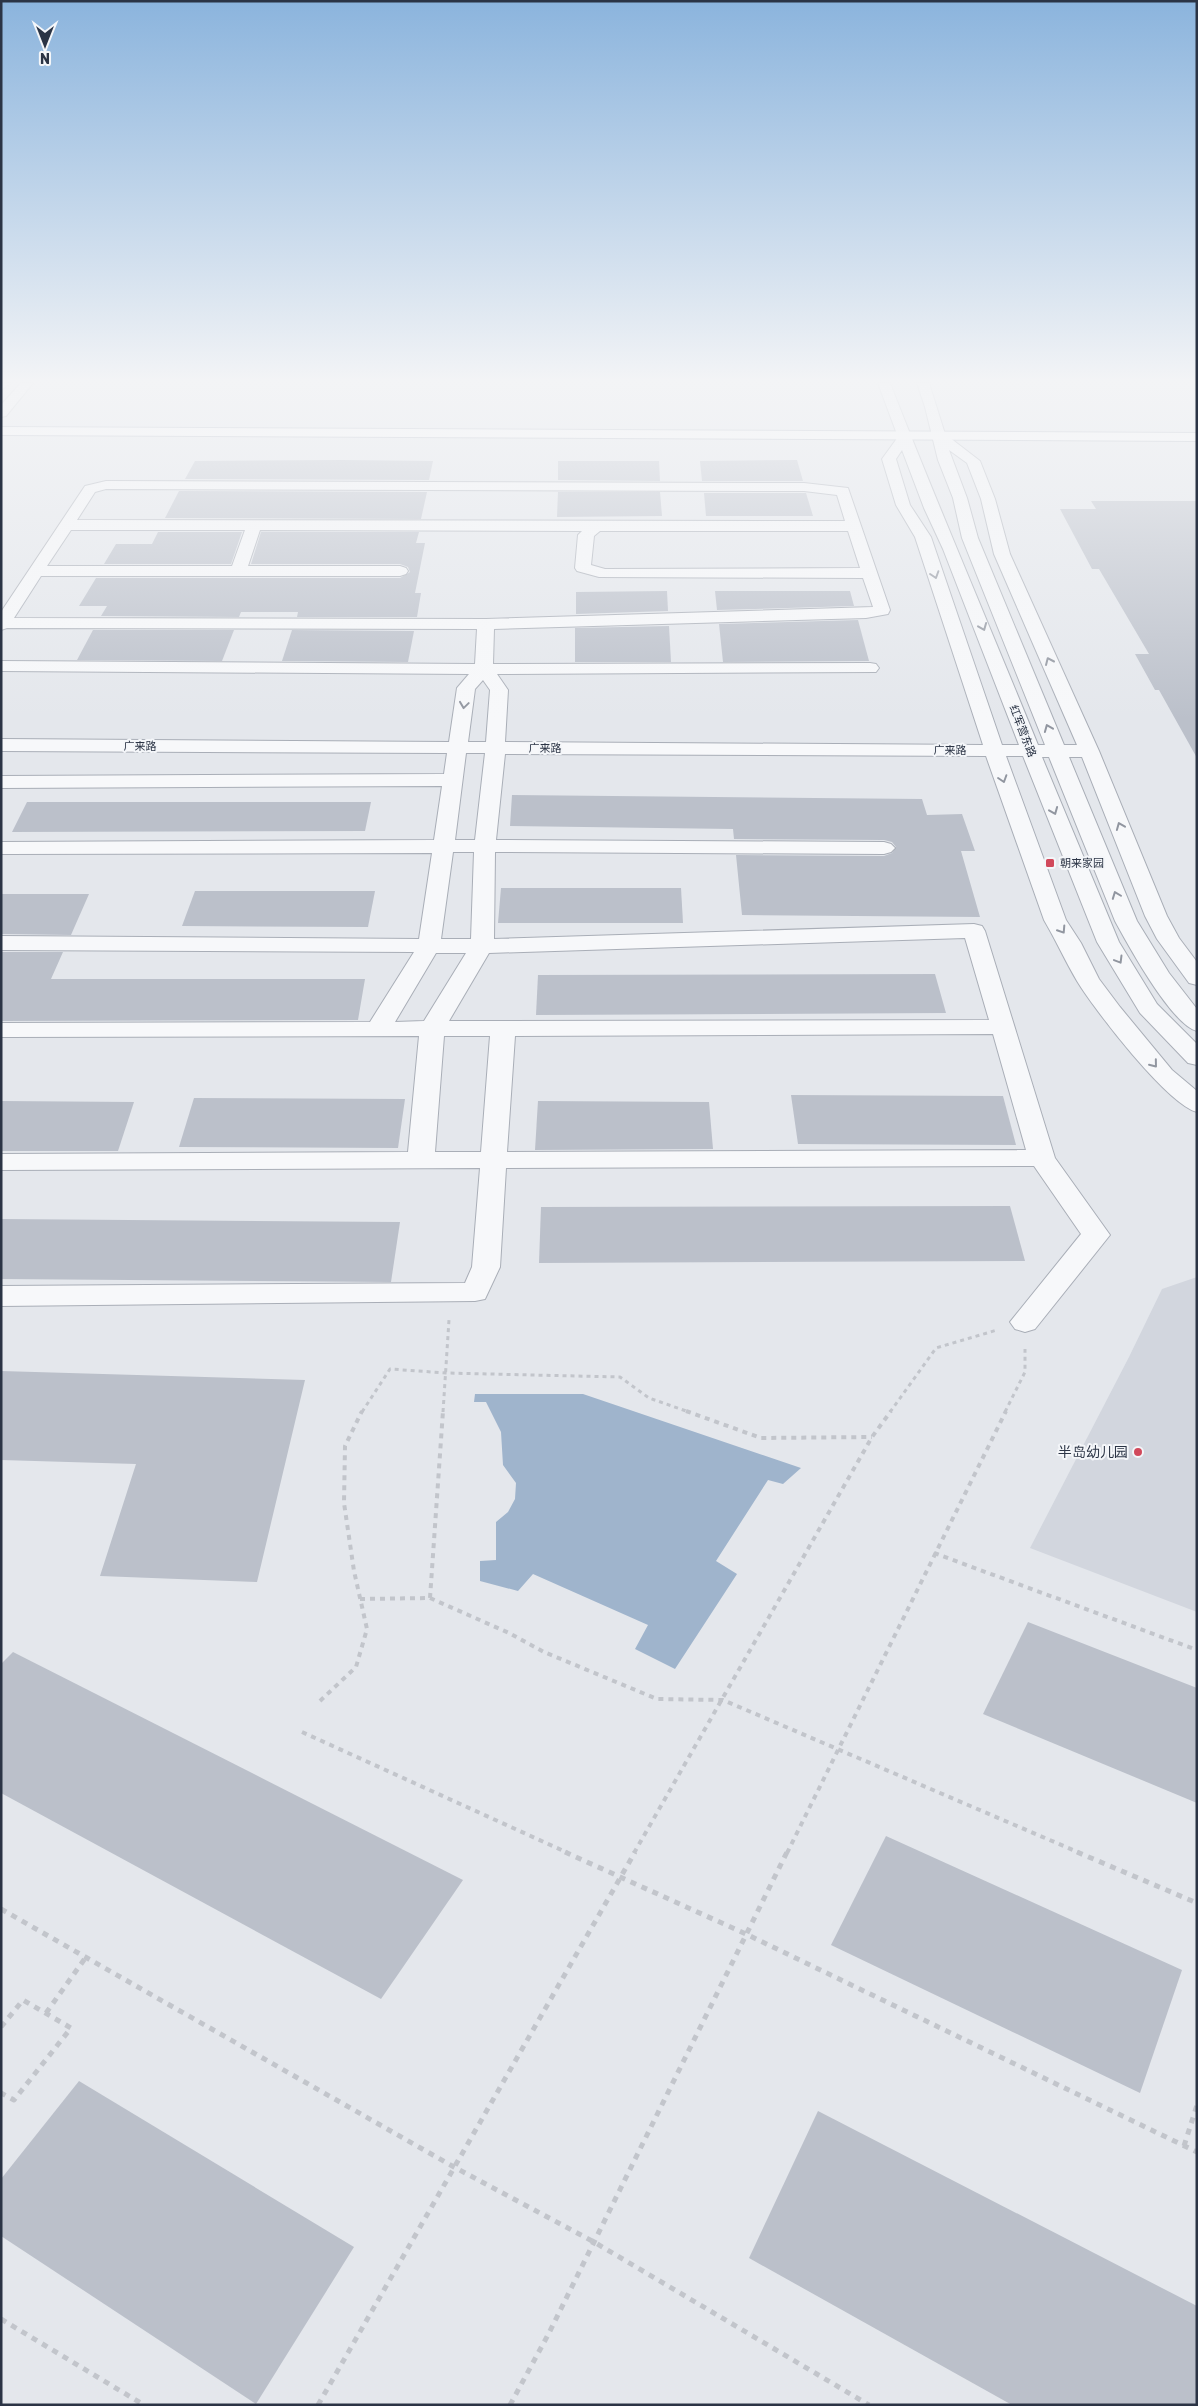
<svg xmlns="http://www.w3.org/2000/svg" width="1198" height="2406" font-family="Rubik,'Noto Sans SC',sans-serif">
  <rect width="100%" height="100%" fill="#e4e7ec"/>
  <path fill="#d2d6de" d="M1197,1277V1612L1030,1548L1129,1357L1162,1289Z"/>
  <path fill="#9fb4cc" d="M475,1394H583L801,1468L783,1484L768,1480L716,1561L737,1574L675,1669L635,1649L648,1625L533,1574L518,1591L480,1581V1561L496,1560V1522L508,1512L515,1499L516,1483L503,1465L501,1432L486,1402H474Z"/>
  <g fill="#bbc0ca">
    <path d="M797,460L803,481H702L700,461Z"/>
    <path d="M195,461L342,460L433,461L429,480L185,479Z"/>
    <path d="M558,461H659L660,481L558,480Z"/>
    <path d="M179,491L427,492L421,519L165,518Z"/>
    <path d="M558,492H660L662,516L557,517Z"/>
    <path d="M704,493H806L813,516H706Z"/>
    <path d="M1091,501H1197V758L1159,690H1155L1135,654H1149L1099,569H1092L1060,509H1096Z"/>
    <path d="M158,532H242L231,564H104L116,544H152Z"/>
    <path d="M261,532H419L416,543H425L415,593H421L417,617H297L298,612H241L239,617L101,616L107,606H79L96,578H400L410,572L408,567L400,564H251Z"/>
    <path d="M667,591L668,611L576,614V592Z"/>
    <path d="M715,591H850L854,606L717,610Z"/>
    <path d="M858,620L869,661L723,662L719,624Z"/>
    <path d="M669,626L671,662H575V628Z"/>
    <path d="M93,630H234L222,661L77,660Z"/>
    <path d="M292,630L414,631L408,662L282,661Z"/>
    <path d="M512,795L922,799L927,815L962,814L975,851H961L980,917L742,915L736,855L884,856L892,853L896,847L892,842L884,840L734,839L733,829L510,826Z"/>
    <path d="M27,802H371L365,831L12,832Z"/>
    <path d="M501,888H681L683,923H498Z"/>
    <path d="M195,891H375L368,927L182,926Z"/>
    <path d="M1,894H89L71,935L1,934Z"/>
    <path d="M1,952H63L51,979H365L358,1020L1,1021Z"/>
    <path d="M935,974L946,1013L536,1015L538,975Z"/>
    <path d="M791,1095L1003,1096L1016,1145L798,1144Z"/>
    <path d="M194,1098L405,1099L398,1148L179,1147Z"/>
    <path d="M1,1101L134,1102L118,1151H1Z"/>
    <path d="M538,1101L709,1102L713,1149L535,1150Z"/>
    <path d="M1010,1206L1025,1261L539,1263L541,1207Z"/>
    <path d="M1,1219L400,1222L391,1282L1,1279Z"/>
    <path d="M1,1371L305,1380L257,1582L100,1576L136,1464L1,1460Z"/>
    <path d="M1028,1622L1197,1688V1803L983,1714Z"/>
    <path d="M13,1652L463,1880L381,1999L1,1793V1664Z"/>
    <path d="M886,1836L1182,1970L1140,2093L831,1945Z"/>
    <path d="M79,2081L354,2247L256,2404L1,2236V2179Z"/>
    <path d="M818,2111L1197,2306V2405H1012L749,2258Z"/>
  </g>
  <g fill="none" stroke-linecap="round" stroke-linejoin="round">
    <g stroke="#a9aeb7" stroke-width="2">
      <g id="minor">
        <path d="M21,383H33L6,416L1,417V405Z"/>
        <path d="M878,383H890C937,504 989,624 1038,745H1045L962,538L953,498L938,460L925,407L917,383H929L945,434L980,461L995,499L1010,554L1099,751L1167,916L1179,938L1197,962V985L1189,983L1157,939L1145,916L1082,757H1069L1137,921L1169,973L1197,1009V1031C1172,1025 1128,945 1115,921L1049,757H1042L1119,942L1157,1004L1197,1044V1065L1188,1063L1140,1013L1097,942L1023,756H1006L1066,920L1081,943L1099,979L1120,1007L1172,1070L1197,1091V1112C1167,1104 1094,1009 1077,981C1065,961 1056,940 1044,920L986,756L505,754L496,840L884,842L891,844L895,848L891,852L884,854L495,852L494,939L974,924L982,926L985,931L1055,1158L1110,1235L1035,1329L1025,1332L1015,1329L1010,1322L1081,1234L1034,1166L506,1168L500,1267L485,1299L475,1301L1,1306V1286L465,1283L472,1267L480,1168L1,1170V1154L408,1152L419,1036L1,1037V1023L370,1022L414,952L1,950V936L419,939L432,853L1,854V842L434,840L442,786L1,788V776L444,774L447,753L1,751V739L449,742L457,688L469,674L1,671V661L475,664L477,629L7,628L1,630V612L85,486L106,481L804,483L848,488L890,610L888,614L866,618L494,629L493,664L870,663L876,664L879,668L876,672L497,674L508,690L505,742L983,745L915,537L896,505L882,459L898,437ZM902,450L924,508L943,549L1019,745H1002L931,537L910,505L896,459ZM949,450L967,463L981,499L994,554L1077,745H1064L978,538L967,498ZM106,489L804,491L837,495L845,521L77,520L95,492ZM71,530H245L232,566H47ZM260,530L582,531L578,535L575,568L577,571L599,577L863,578L873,607L486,619L14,618L41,576H400L406,574L408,571L406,568L400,566H248ZM600,531H848L860,568L605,569L591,565L594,536ZM483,680L490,690L486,742H468L475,689ZM466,753H485L475,840H455ZM453,852H474L471,939H441ZM965,938L989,1020L449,1021L489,953ZM436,953H466L424,1021L395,1022ZM993,1034L1026,1150L507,1152L515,1036ZM444,1036H490L481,1152H435Z"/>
      </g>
    </g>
    <g stroke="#a3abb8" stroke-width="2">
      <g id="major">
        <path d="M1,383H11L1,390Z"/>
        <path d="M1,427L1197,433V441L1,435Z"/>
      </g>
    </g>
    <g stroke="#c2c5cb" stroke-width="3" stroke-dasharray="4 4" stroke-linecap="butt">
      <path d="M362,1412L390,1369L446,1373L620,1377L649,1398L689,1412"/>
      <path d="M443,1412L449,1320"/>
      <path d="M890,1412L936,1348L997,1330"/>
      <path d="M1005,1412L1025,1372V1349"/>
    </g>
    <g stroke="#c2c5cb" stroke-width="4" stroke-dasharray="5 5" stroke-linecap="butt">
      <path d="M686,1411L761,1438L872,1437"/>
      <path d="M934,1553L1197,1650"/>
      <path d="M430,1598L443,1411"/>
      <path d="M360,1599L430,1598L509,1633L544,1652L657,1699L723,1700L1080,1853"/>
      <path d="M320,1701L356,1667L367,1629L354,1571L344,1503L345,1446L362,1411"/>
      <path d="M302,1732L568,1853"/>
      <path d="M634,1853L872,1437L891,1411"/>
      <path d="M787,1853L1006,1411"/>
    </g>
    <g stroke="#c2c5cb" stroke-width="5" stroke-dasharray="6 6" stroke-linecap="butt">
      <path d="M565,1852L746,1934L1197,2152"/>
      <path d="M1077,1852L1197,1903"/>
      <path d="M1,1909L454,2167L594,2242L869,2405"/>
      <path d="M46,2013L86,1957"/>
      <path d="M1,2027L23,2000L71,2028L14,2100L1,2093"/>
      <path d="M1184,2146L1197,2105"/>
      <path d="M1,2319L144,2405"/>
      <path d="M318,2405L635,1852"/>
      <path d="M510,2405L549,2333L787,1852"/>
    </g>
    <use href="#minor" fill="#f7f8fa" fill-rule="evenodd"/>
    <use href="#major" fill="#fff" fill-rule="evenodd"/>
  </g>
  <defs><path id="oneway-chevron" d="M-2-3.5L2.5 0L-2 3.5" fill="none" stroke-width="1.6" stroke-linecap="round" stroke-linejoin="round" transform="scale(1.25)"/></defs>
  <g stroke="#9196a0">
    <use href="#oneway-chevron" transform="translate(935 575) rotate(72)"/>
    <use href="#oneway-chevron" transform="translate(983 627) rotate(68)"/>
    <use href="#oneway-chevron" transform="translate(1049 661) rotate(-114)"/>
    <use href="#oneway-chevron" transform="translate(464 705) rotate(98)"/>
    <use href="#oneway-chevron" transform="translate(1048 728) rotate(-112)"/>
    <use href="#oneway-chevron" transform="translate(1003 779) rotate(72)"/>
    <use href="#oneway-chevron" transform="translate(1054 811) rotate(68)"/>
    <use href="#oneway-chevron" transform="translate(1120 826) rotate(-112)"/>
    <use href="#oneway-chevron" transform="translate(1116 895) rotate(-111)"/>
    <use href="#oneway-chevron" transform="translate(1062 930) rotate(57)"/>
    <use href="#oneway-chevron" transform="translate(1119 960) rotate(59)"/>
    <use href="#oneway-chevron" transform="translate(1154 1064) rotate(51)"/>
  </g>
  <linearGradient id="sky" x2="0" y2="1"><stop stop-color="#8bb4dd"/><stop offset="0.53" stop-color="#f3f4f6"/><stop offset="1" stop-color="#f3f4f6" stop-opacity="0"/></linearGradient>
  <rect width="1198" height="719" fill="url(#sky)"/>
  <g fill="#d1495b" stroke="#f4f6f9" stroke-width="2">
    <rect x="1045" y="858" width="10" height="10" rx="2.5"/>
    <circle cx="1138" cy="1452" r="5"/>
  </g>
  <g text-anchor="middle" stroke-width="4" stroke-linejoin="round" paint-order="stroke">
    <g font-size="11" fill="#2b3445" stroke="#f4f6f9">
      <text transform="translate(1023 731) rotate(69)" y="4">红军营东路</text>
      <text x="140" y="750">广来路</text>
      <text x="545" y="752">广来路</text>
      <text x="950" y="754">广来路</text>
    </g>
    <g font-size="11" fill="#2b3445" stroke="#f4f6f9" text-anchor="start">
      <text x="1060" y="867">朝来家园</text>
    </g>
    <g font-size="14" fill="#2b3445" stroke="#f4f6f9" text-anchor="end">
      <text x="1128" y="1457">半岛幼儿园</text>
    </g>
  </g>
  <rect width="1198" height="2406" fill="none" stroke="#2b3445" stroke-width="5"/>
  <g transform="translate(45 45) rotate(180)" stroke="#f4f6f9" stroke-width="4" paint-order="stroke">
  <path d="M0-4L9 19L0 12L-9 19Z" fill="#2b3445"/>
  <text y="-8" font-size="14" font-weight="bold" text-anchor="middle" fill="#2b3445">N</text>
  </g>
</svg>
